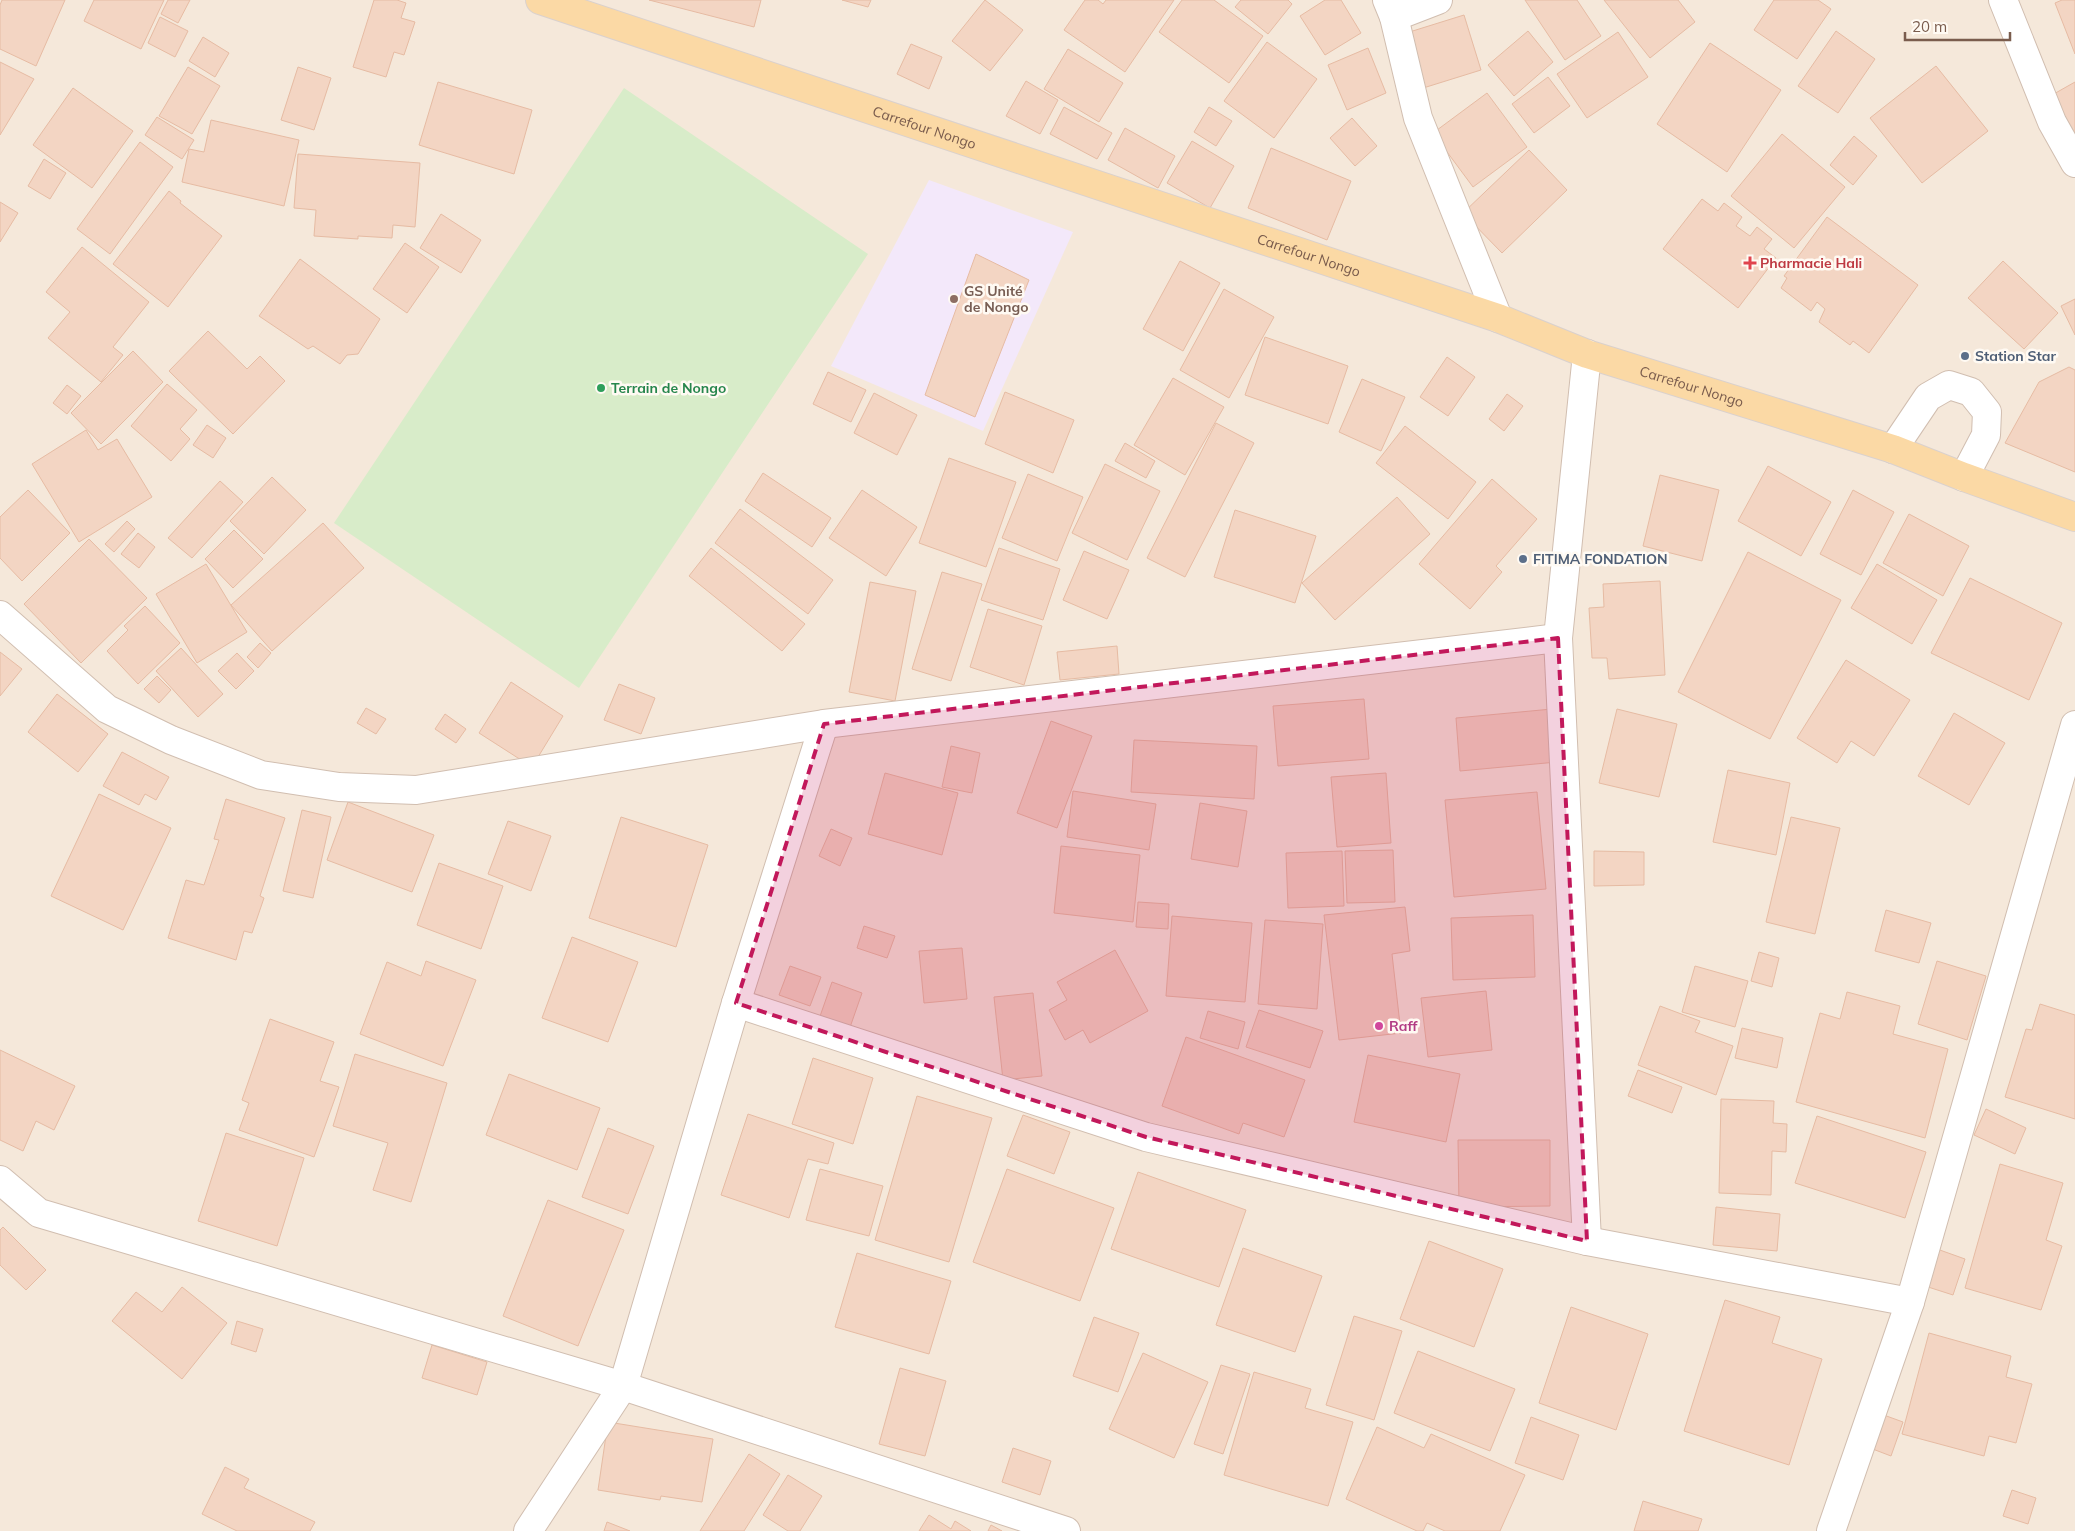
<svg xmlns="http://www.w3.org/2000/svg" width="2075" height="1531" font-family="Mulish,sans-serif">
  <rect width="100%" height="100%" fill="#fdf6ec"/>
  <rect fill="#f5e8da" x="0" y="0" width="2075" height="1531"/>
  <path fill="#f3e8fa" d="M929,180L1073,232L983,431L831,366Z"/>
  <path fill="#d8ecc9" d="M624,88L868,254L579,688L334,523Z"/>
  <g fill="#f3d5c3" stroke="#e6bba3">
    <path d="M2,0H65L36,66L0,49V5Z"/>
    <path d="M94,0H164L141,49L84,21Z"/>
    <path d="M168,0H190L178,23L161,14Z"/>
    <path d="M374,0H397L406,3L401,18L415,22L404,55L394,52L386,77L353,67Z"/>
    <path d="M649,0H761L754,27Z"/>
    <path d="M842,0H871L868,7Z"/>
    <path d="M985,0L1023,30L990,71L952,41Z"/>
    <path d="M1085,0H1098L1103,4L1106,0H1174L1125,72L1064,30Z"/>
    <path d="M1182,0H1214L1263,36L1229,83L1159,32Z"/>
    <path d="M1241,0H1288L1292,4L1268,34L1235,7Z"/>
    <path d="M1325,0H1341L1361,33L1325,55L1300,16Z"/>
    <path d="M1525,0H1577L1601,36L1565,60Z"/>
    <path d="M1604,0H1678L1695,22L1650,58Z"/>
    <path d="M1774,0H1818L1831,9L1797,59L1754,30Z"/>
    <path d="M2062,0H2075V54L2055,3Z"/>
    <path d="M1464,15L1481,70L1420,89L1403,34Z"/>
    <path d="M160,17L188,31L175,57L148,43Z"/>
    <path d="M1528,31L1553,62L1514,96L1488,65Z"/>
    <path d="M1836,31L1875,59L1838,113L1798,86Z"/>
    <path d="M1618,32L1648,77L1587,118L1557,74Z"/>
    <path d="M203,37L229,53L215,77L189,61Z"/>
    <path d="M1267,42L1317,79L1274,138L1224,101Z"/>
    <path d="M1710,43L1781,90L1727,172L1657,124Z"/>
    <path d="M911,44L942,57L929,89L897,74Z"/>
    <path d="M1368,48L1386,93L1347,110L1328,65Z"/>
    <path d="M1068,49L1123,83L1099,122L1044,89Z"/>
    <path d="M0,62L34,79L0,135Z"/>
    <path d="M1936,66L1988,131L1922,183L1870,118Z"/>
    <path d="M188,67L220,86L192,134L159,116Z"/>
    <path d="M298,67L331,78L314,130L281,120Z"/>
    <path d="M1548,77L1570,106L1534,133L1512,104Z"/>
    <path d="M1026,81L1058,100L1040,134L1006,116Z"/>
    <path d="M438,82L532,110L514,174L419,145Z"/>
    <path d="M2075,82V134L2052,95Z"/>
    <path d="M73,88L133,131L92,188L33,145Z"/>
    <path d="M1487,93L1527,147L1473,187L1433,133Z"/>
    <path d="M1064,107L1112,133L1097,159L1050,134Z"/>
    <path d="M1209,107L1232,121L1216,146L1194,132Z"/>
    <path d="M157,117L194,140L182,159L145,135Z"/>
    <path d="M1352,118L1377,146L1355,166L1330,138Z"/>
    <path d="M211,120L299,140L284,206L182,182L189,149L204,152Z"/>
    <path d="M1125,128L1175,156L1158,188L1108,160Z"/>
    <path d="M1782,134L1845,187L1794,248L1731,196Z"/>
    <path d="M1854,136L1877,156L1853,185L1830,165Z"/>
    <path d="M1192,141L1234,166L1210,208L1167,183Z"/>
    <path d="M140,142L173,167L110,254L77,229Z"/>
    <path d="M1271,148L1351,181L1327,240L1248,208Z"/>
    <path d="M1529,150L1567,190L1502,253L1463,213Z"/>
    <path d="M298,154L420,163L415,227L393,225L392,238L358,236V239L314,236L316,210L294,208Z"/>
    <path d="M44,159L66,173L50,199L28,186Z"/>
    <path d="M169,191L181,201L180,203L222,236L168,307L113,264Z"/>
    <path d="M1702,199L1718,211L1724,203L1742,217L1736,226L1750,236L1757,227L1772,239L1764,249L1776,258L1738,308L1663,249Z"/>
    <path d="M0,202L18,213L0,242Z"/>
    <path d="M441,214L481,240L461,273L420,248Z"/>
    <path d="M1827,217L1918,285L1869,353L1853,341L1850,345L1819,322L1825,309L1817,302L1811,311L1781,288L1787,278L1784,276Z"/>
    <path d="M405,243L439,267L407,313L373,289Z"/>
    <path d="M82,247L149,302L113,347L123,355L101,382L48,338L70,312L46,292Z"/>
    <path d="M976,254L1029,280L975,417L925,395Z"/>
    <path d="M300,259L380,319L358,354L347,355L340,364L313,346L308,349L259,316Z"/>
    <path d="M1180,261L1220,283L1183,351L1143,329Z"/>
    <path d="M2003,261L2058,313L2024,349L1968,298Z"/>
    <path d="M1224,289L1274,317L1229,398L1180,370Z"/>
    <path d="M2075,299V335L2061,306Z"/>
    <path d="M208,331L247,369L260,356L285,381L233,434L169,371Z"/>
    <path d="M1265,337L1348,366L1328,424L1245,395Z"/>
    <path d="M133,351L163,382L101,444L71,413Z"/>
    <path d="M1447,357L1475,377L1448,416L1420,397Z"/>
    <path d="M2069,367L2075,370V472L2005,443L2039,382Z"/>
    <path d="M828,372L866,390L851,422L813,404Z"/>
    <path d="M1173,378L1224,407L1185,475L1134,445Z"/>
    <path d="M1362,379L1405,397L1381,451L1339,432Z"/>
    <path d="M167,384L197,410L180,429L190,439L171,461L131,426Z"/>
    <path d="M67,385L81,396L67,414L53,403Z"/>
    <path d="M1005,392L1074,420L1053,473L985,444Z"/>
    <path d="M874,393L917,415L897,455L854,433Z"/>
    <path d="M1507,394L1523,406L1504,431L1489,419Z"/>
    <path d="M1216,423L1254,443L1185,577L1147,558Z"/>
    <path d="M207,425L226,438L213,458L193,445Z"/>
    <path d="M1405,426L1476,482L1448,519L1376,463Z"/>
    <path d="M86,430L98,450L117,439L152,497L79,542L32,464Z"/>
    <path d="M1125,443L1155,461L1146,478L1115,461Z"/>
    <path d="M949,458L1016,482L986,567L919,543Z"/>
    <path d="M1105,464L1160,491L1127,560L1072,533Z"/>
    <path d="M1768,466L1831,502L1801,556L1738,521Z"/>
    <path d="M763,473L831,518L812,547L745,501Z"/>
    <path d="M1028,474L1083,497L1057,561L1002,538Z"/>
    <path d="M1660,475L1719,490L1702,561L1643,546Z"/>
    <path d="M272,477L306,510L264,554L230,521Z"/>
    <path d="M1492,479L1537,519L1496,566L1502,572L1470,609L1419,564Z"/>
    <path d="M220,481L243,502L192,558L168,538Z"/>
    <path d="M28,490L70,533L22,581L0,558V517Z"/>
    <path d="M862,490L917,527L886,576L829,538Z"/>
    <path d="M1853,490L1894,512L1861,575L1820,554Z"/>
    <path d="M1397,497L1430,534L1335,620L1302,583Z"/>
    <path d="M740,509L833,580L808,614L715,543Z"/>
    <path d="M1235,510L1316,536L1295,603L1214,577Z"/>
    <path d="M1909,514L1969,546L1943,596L1883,563Z"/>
    <path d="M127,521L135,529L114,552L105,544Z"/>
    <path d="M323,523L364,568L272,651L231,605Z"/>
    <path d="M234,530L263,559L233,588L205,559Z"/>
    <path d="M138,533L155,547L139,568L121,554Z"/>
    <path d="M89,539L147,598L81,663L24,604Z"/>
    <path d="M711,548L805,624L782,651L689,576Z"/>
    <path d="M999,548L1060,569L1043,620L981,600Z"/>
    <path d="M1084,551L1129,570L1107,619L1063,600Z"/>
    <path d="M1748,552L1841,600L1770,739L1678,692Z"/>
    <path d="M206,564L247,632L197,663L156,594Z"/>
    <path d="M1877,564L1937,600L1912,644L1851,608Z"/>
    <path d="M942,572L982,584L951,681L912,669Z"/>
    <path d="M1970,578L2062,623L2029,700L1931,653Z"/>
    <path d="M1660,581L1665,675L1609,679L1607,658H1592L1589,608L1604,607L1603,584Z"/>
    <path d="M870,582L916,591L895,701L849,692Z"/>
    <path d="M145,606L180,643L138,684L107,651L128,630L124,626Z"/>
    <path d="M988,609L1042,626L1024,685L970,667Z"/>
    <path d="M260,643L271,653L258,668L247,657Z"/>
    <path d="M1117,646L1119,674L1060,680L1057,652Z"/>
    <path d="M181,648L223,694L198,717L156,671Z"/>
    <path d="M0,652L22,669L0,696Z"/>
    <path d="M237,653L254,671L236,689L218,671Z"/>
    <path d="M1846,660L1910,700L1874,756L1851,741L1837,763L1797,738Z"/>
    <path d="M157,676L171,690L159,703L144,689Z"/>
    <path d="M511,682L563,716L532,767L479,733Z"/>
    <path d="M619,684L655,698L641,734L604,720Z"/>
    <path d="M57,694L108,734L78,772L28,732Z"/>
    <path d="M1364,699L1369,759L1278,766L1273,706Z"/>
    <path d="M366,708L386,719L376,734L357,723Z"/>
    <path d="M1552,709L1557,762L1460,771L1456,718Z"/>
    <path d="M1617,709L1677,724L1659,797L1599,783Z"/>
    <path d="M1954,713L2005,743L1969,805L1918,776Z"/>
    <path d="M445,714L466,729L456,743L435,729Z"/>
    <path d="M1051,721L1092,736L1057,828L1017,813Z"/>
    <path d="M1134,740L1257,746L1254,799L1131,792Z"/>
    <path d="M951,746L980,753L972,793L942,787Z"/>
    <path d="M122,752L169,777L156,800L145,794L139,805L103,786Z"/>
    <path d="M1728,770L1790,783L1776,855L1713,842Z"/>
    <path d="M885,773L958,793L942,855L868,834Z"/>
    <path d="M1386,773L1391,843L1337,847L1331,777Z"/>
    <path d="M1073,791L1156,804L1149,850L1067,837Z"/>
    <path d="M1537,792L1546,889L1454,897L1445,800Z"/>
    <path d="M99,794L171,828L123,930L51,896Z"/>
    <path d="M226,799L285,818L260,896L264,898L252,933L244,931L236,960L168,938L186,880L204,885L219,840L214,839Z"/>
    <path d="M348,802L434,835L412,892L327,860Z"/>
    <path d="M1200,803L1247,811L1238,867L1191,859Z"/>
    <path d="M302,810L331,817L313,898L283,891Z"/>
    <path d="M621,817L708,845L676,947L589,918Z"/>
    <path d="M1791,817L1840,828L1815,934L1766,922Z"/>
    <path d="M508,821L551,836L531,891L488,874Z"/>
    <path d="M831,829L852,838L840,866L819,856Z"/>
    <path d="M1061,846L1140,855L1133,922L1054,913Z"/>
    <path d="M1393,850L1395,902L1347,903L1345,851Z"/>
    <path d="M1342,851L1344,906L1288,908L1286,853Z"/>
    <path d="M1594,851L1644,852V885L1594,886Z"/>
    <path d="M439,863L503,886L481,949L417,925Z"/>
    <path d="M1138,902L1169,904L1168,929L1136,927Z"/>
    <path d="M1405,907L1410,951L1392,954L1401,1033L1339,1040L1324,915Z"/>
    <path d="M1886,910L1931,923L1919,963L1875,951Z"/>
    <path d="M1533,915L1535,977L1453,980L1451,918Z"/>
    <path d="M1172,916L1252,923L1245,1002L1166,996Z"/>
    <path d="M1265,920L1323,924L1317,1009L1258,1004Z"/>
    <path d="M864,926L895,936L887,958L857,948Z"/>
    <path d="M572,937L638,962L608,1042L542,1018Z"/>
    <path d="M962,948L967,999L924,1003L919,951Z"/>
    <path d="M1115,950L1148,1011L1090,1043L1083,1030L1065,1040L1049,1010L1067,1000L1057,982Z"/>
    <path d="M1759,952L1779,958L1772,987L1751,981Z"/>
    <path d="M426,961L476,980L443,1066L360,1034L387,962L421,976Z"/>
    <path d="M1937,961L1986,976L1967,1040L1918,1024Z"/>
    <path d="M790,966L821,977L810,1006L779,995Z"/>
    <path d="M1695,966L1748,981L1735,1027L1682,1012Z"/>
    <path d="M832,982L862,993L848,1033L818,1022Z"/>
    <path d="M1486,991L1492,1050L1428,1057L1421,998Z"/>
    <path d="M1847,992L1900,1006L1893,1034L1948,1049L1925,1138L1796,1102L1820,1013L1840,1019Z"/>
    <path d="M1033,993L1042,1076L1003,1080L994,997Z"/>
    <path d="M2040,1004L2075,1015V1119L2005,1097L2026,1029L2032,1030Z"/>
    <path d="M1660,1006L1700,1021L1695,1032L1733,1046L1716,1095L1638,1065Z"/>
    <path d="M1259,1010L1323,1031L1310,1068L1246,1047Z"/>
    <path d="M1208,1011L1245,1022L1238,1049L1200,1038Z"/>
    <path d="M270,1019L334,1042L320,1081L339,1087L314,1157L239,1130L249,1103L242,1100Z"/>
    <path d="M1742,1028L1783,1038L1777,1068L1735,1058Z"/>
    <path d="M1186,1037L1305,1080L1284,1137L1243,1123L1239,1134L1162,1106Z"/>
    <path d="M0,1050L75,1086L54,1130L36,1121L23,1151L0,1140Z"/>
    <path d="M355,1054L447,1083L411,1202L373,1190L388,1143L333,1126Z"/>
    <path d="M1368,1055L1460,1074L1446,1142L1354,1122Z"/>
    <path d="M813,1058L873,1078L853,1144L792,1124Z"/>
    <path d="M1638,1070L1682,1087L1672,1113L1628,1096Z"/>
    <path d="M509,1074L600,1108L577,1170L486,1135Z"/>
    <path d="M917,1096L992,1118L949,1262L875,1240Z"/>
    <path d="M1721,1099L1774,1101L1773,1123L1787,1124L1786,1152L1772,1151L1771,1195L1719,1193Z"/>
    <path d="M1986,1109L2026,1128L2015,1154L1974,1135Z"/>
    <path d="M748,1114L834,1143L828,1164L808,1159L789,1218L721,1195Z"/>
    <path d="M1023,1115L1070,1132L1054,1174L1007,1156Z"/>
    <path d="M1817,1116L1926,1152L1905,1218L1795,1183Z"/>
    <path d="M608,1128L654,1146L628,1214L582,1197Z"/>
    <path d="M226,1133L304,1158L277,1246L198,1221Z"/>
    <path d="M1458,1140H1550V1206L1459,1207Z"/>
    <path d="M2000,1164L2063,1183L2046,1240L2062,1246L2041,1310L1965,1288Z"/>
    <path d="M820,1169L883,1186L869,1236L806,1220Z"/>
    <path d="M1007,1169L1114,1208L1080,1301L973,1262Z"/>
    <path d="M1138,1172L1246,1210L1219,1287L1111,1249Z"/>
    <path d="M548,1200L624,1230L578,1346L503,1316Z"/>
    <path d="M1716,1207L1780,1214L1777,1251L1713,1245Z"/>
    <path d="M3,1227L46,1270L26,1290L0,1265V1230Z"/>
    <path d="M1429,1241L1503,1269L1474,1347L1400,1319Z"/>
    <path d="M1243,1248L1322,1276L1295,1352L1216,1325Z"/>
    <path d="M1937,1249L1965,1259L1953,1295L1925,1286Z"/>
    <path d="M857,1253L951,1281L929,1354L835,1327Z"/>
    <path d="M182,1287L227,1323L182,1379L112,1321L136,1292L162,1312Z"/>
    <path d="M1725,1300L1780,1317L1772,1343L1822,1359L1789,1465L1684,1431Z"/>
    <path d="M1571,1307L1648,1334L1616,1430L1539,1403Z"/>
    <path d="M1354,1316L1402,1331L1374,1420L1326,1405Z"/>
    <path d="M1094,1317L1139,1333L1118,1392L1073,1376Z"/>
    <path d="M237,1321L263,1329L256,1352L231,1344Z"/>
    <path d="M1929,1333L2011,1356L2006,1377L2032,1384L2016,1443L1989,1436L1984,1456L1902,1434Z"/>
    <path d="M432,1345L487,1362L477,1395L422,1378Z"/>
    <path d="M1418,1351L1515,1389L1490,1451L1394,1413Z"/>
    <path d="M1143,1353L1208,1382L1174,1458L1109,1429Z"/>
    <path d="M1221,1365L1250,1374L1223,1454L1194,1444Z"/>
    <path d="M900,1368L946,1381L925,1456L879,1444Z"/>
    <path d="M1254,1372L1311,1389L1305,1408L1353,1422L1328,1506L1224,1475Z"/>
    <path d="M1881,1414L1903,1422L1891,1456L1870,1448Z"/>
    <path d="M1531,1417L1579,1435L1563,1480L1515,1463Z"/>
    <path d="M608,1422L713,1439L702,1502L661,1496L660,1500L598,1490Z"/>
    <path d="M1377,1427L1424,1448L1431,1434L1525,1475L1500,1531H1445L1427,1523L1423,1531H1417L1346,1499Z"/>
    <path d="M1013,1448L1051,1461L1040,1495L1002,1482Z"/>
    <path d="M749,1454L780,1474L744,1531H700Z"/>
    <path d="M225,1467L249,1479L244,1488L315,1522L310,1531H237L202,1514Z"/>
    <path d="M788,1475L822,1496L800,1531H788L763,1515Z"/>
    <path d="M2012,1490L2036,1498L2028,1524L2003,1516Z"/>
    <path d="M1643,1501L1702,1519L1698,1531H1634Z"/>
    <path d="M929,1515L951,1529L955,1521L971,1531H919Z"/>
    <path d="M607,1522L630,1531H604Z"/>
    <path d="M991,1525L1002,1531H988Z"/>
  </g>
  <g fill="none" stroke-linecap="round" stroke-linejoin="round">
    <g stroke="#d1beb0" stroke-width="30">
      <g id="minor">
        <path d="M1387,0L1394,17L1418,118L1498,318"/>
        <path d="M2003,0L2052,122L2075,163"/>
        <path d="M1394,17L1438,0"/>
        <path d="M1893,449L1928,397L1949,385L1971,392L1987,412L1986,435L1964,477"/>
        <path d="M0,615L107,709L171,740L261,775L339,787L416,790L824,724L1558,638"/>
        <path d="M736,1003L1146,1137L1587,1241L1910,1302"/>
        <path d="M0,1180L39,1213L623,1386L1066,1531"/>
        <path d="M1587,1241L1558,638L1587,354"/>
        <path d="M528,1531L623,1386L736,1003L824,724"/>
        <path d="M1831,1531L1910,1302L2075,725"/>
      </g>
    </g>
    <g stroke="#dad1cd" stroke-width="30">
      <g id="major">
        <path id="s1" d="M540,0L1498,318L1587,354L1893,449L1964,477L2075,517"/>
      </g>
    </g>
    <use href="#minor" stroke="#fff" stroke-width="28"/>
    <use href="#major" stroke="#fbd9a5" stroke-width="28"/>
  </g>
  <path fill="#c2185b" fill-opacity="0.2" stroke="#c2185b" stroke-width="4" stroke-dasharray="10 6" stroke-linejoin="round" d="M1558,638L1587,1241L1146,1137L736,1003L824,724Z"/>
  <path fill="#e0444e" stroke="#fffaf3" stroke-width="2" d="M1747.5 255.5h5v5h5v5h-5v5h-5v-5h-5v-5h5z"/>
  <circle fill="#8d6e63" stroke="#fffaf3" stroke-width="2" cx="954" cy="299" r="5"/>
  <g fill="#5c6f8a" stroke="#fffaf3" stroke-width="2">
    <circle cx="1965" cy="356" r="5"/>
    <circle cx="1523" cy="559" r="5"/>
  </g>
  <circle fill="#2e9e5b" stroke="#fffaf3" stroke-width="2" cx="601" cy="388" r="5"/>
  <circle fill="#d1479c" stroke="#fffaf3" stroke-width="2" cx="1379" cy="1026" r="5"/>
  <g text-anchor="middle" stroke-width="5" stroke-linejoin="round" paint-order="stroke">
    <g font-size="14" fill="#7a5c4d" stroke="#fffaf3">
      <text dy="5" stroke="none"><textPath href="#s1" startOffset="405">Carrefour Nongo</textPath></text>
      <text dy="5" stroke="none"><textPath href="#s1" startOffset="810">Carrefour Nongo</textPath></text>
      <text dy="5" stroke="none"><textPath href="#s1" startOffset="1215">Carrefour Nongo</textPath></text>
    </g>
    <g font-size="14" font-weight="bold" fill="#be3a42" stroke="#fffaf3" text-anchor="start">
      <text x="1760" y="268">Pharmacie Hali</text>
    </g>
    <g font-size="14" font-weight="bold" fill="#785e54" stroke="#fffaf3" text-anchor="start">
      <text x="964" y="296">GS Unité<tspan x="964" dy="16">de Nongo</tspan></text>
    </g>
    <g font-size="14" font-weight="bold" fill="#4e5e75" stroke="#fffaf3" text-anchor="start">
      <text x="1975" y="361">Station Star</text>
      <text x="1533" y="564">FITIMA FONDATION</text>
    </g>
    <g font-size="14" font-weight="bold" fill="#27864d" stroke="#fffaf3" text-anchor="start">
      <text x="611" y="393">Terrain de Nongo</text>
    </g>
    <g font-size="14" font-weight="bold" fill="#b23c85" stroke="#fffaf3" text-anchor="start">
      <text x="1389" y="1031">Raff</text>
    </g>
  </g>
  <path d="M1905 32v8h105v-8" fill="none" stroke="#7a5c4d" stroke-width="2.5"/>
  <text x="1912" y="32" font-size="15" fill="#7a5c4d" stroke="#fffaf3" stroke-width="4" paint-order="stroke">20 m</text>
</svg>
